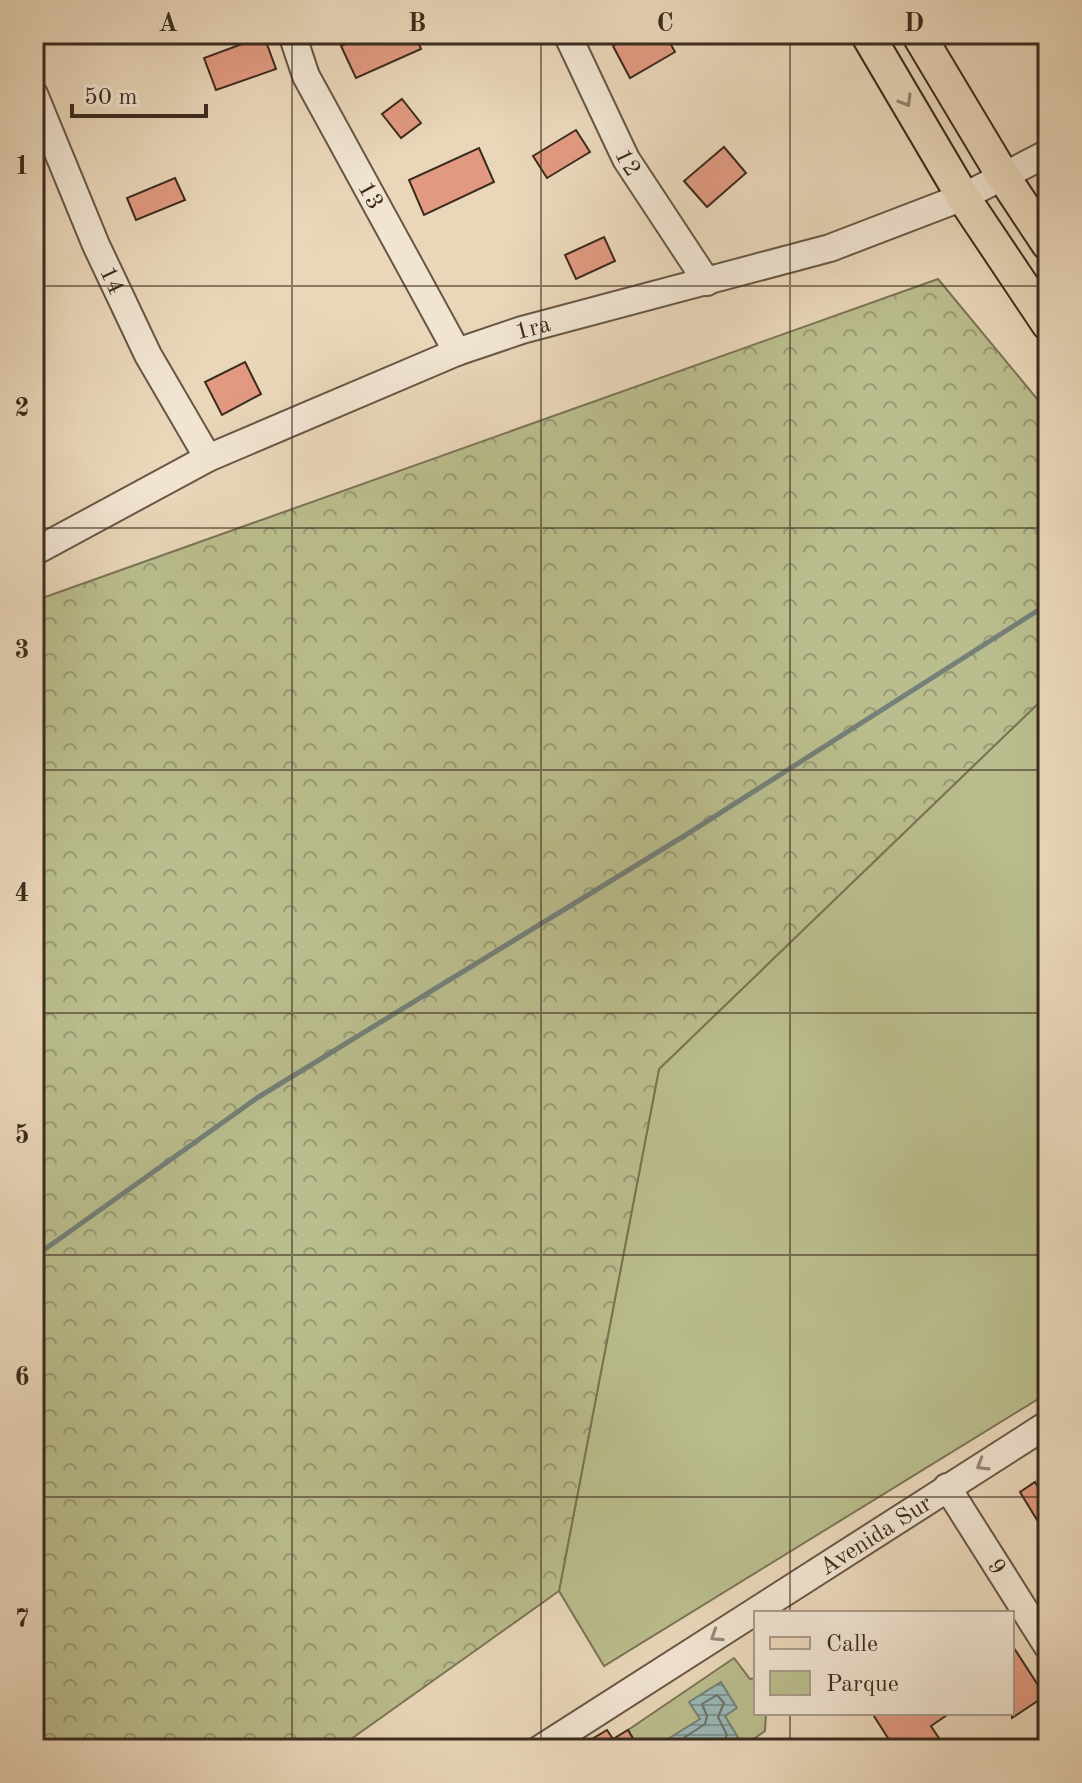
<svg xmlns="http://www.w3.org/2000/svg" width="1082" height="1783" font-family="'Old Standard TT',serif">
  <defs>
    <pattern id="forest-crowns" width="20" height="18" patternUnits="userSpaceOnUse" patternTransform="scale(2)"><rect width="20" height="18" fill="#babd8d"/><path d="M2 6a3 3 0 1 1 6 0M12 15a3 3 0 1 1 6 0" fill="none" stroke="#989a73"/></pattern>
    <pattern id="water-rules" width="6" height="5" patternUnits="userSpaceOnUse" patternTransform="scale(2)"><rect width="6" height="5" fill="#9ab8b6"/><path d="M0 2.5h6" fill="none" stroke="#7f9693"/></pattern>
  </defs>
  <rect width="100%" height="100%" fill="#ead7ba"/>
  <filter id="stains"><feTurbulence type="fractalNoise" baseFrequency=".0025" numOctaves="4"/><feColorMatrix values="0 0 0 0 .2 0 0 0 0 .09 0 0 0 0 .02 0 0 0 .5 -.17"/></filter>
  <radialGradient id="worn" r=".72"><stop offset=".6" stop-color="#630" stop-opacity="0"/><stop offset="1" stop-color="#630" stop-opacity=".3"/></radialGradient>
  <g fill="#babd8d" stroke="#7b7456" stroke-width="2">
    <path d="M1048,694V1393L604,1666L559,1591L659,1069Z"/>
    <path d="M734,1658L750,1679L756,1678V1713H766L765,1731L739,1749H636L638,1747L628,1730Z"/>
  </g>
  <path fill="url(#forest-crowns)" stroke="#7b7456" stroke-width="2" d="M938,279L1048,412V694L659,1069L559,1591L337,1749H34V601Z"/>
  <path fill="url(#water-rules)" stroke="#748079" stroke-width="2" d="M721,1682L737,1708L725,1716L739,1739L723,1749H711L708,1745L702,1749H672L666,1740L700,1719L689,1702Z"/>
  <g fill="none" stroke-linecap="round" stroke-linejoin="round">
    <path stroke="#6b726a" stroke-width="2" d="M678,1749L679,1741L705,1724L707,1716L702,1704L717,1695L724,1703L718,1717L727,1735L720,1749"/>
    <path stroke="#748079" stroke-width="5" d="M34,1257L257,1098L684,836L1048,604"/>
  </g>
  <g fill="#e19a81" stroke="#3c2c1e" stroke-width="2">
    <path d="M368,34H415L421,49L356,78L341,46Z"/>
    <path d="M633,34H665L675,52L630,78L613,46Z"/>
    <path d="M264,36L276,69L216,90L204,58Z"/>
    <path d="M402,99L421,123L401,138L382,114Z"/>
    <path d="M576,130L590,152L547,178L533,156Z"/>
    <path d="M724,147L746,173L707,207L684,181Z"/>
    <path d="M479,148L494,182L424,215L409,180Z"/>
    <path d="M175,178L185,200L136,220L127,198Z"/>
    <path d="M604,237L615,261L576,279L565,255Z"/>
    <path d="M245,362L261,394L222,415L205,382Z"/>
    <path d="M1035,1482L1048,1504V1538L1020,1492Z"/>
    <path d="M1012,1645L1045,1696L1012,1718Z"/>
    <path d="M872,1713H950L931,1726L946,1749H895Z"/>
    <path d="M607,1730L613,1739L628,1730L639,1749H575Z"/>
  </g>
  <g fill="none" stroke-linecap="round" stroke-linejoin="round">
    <g stroke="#685745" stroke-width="30">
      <g id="minor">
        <path id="s1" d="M292,34L306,76L457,352"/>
        <path id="s2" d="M567,34L626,159L707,282"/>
        <path id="s3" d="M34,94L96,245L148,355L208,458"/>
        <path id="s4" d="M34,552L208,458L457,352L522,330L830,248L963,197L1048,153"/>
        <path id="s5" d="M947,1487L1048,1647"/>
        <path id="s6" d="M540,1749L1048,1424"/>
      </g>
    </g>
    <g stroke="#3c2c1e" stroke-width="36">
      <g id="major">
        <path d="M867,34L963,197L1048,324"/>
        <path d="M918,34L1003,176L1048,244"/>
      </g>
    </g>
    <use href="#minor" stroke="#f1e5d2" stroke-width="26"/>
    <use href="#major" stroke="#ead7ba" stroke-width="32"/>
  </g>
  <defs><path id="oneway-chevron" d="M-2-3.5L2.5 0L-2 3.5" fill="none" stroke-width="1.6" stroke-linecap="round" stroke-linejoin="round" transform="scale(2)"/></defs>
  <use stroke="#93826c" href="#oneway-chevron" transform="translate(906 101) rotate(59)"/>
  <g stroke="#968878">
    <use href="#oneway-chevron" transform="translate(982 1465) rotate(148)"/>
    <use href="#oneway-chevron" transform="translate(716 1636) rotate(147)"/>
  </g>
  <path fill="none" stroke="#3c2c1e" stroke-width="2" stroke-opacity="0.55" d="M292,34V1749M541,34V1749M790,34V1613M34,286H1048M34,528H1048M34,770H1048M34,1013H1048M34,1255H1048M34,1497H1048M790,1713V1749"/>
  <g text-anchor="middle" stroke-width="6" stroke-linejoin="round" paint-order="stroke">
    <g font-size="24" fill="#3c2c1e" stroke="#f1e5d2">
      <text dy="8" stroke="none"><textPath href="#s2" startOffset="142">12</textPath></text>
      <text dy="8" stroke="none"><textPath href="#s1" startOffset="180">13</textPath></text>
      <text dy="8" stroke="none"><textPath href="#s3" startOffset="202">14</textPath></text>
      <text dy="8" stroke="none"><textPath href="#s4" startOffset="548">1ra</textPath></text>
      <text dy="8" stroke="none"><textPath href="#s6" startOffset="398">Avenida Sur</textPath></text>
      <text dy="8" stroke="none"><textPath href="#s5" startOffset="94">9</textPath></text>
    </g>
  </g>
  <rect width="1082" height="1783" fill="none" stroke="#ead7ba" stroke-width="88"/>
  <rect x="754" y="1611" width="260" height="104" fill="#f1e5d2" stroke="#a99b8a" stroke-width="2"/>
  <rect x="770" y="1637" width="40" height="12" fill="#ead7ba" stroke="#a99b8a" stroke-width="2"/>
  <text x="826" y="1651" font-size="24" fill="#3c2c1e">Calle</text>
  <rect x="770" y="1671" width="40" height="24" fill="#babd8d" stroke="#a99b8a" stroke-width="2"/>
  <text x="826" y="1691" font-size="24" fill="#3c2c1e">Parque</text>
  <path d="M72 104v12h134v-12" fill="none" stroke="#3c2c1e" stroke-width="4"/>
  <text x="84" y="104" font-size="24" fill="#3c2c1e" stroke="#f1e5d2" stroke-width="6" paint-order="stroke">50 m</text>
  <rect x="44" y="44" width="994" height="1695" fill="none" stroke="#3c2c1e" stroke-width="3"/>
  <g font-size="26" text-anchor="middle" font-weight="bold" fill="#3c2c1e">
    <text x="168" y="31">A</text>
    <text x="417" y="31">B</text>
    <text x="665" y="31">C</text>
    <text x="914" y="31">D</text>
    <text x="22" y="174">1</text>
    <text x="22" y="416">2</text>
    <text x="22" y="658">3</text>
    <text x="22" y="901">4</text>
    <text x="22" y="1143">5</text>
    <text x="22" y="1385">6</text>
    <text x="22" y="1627">7</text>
  </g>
  <rect width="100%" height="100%" filter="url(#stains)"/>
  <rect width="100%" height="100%" fill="url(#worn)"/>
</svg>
